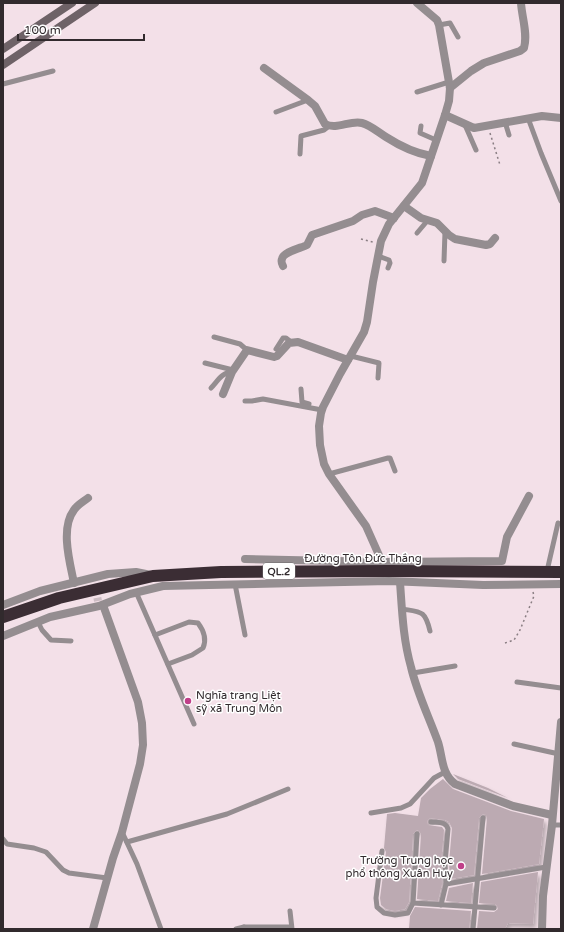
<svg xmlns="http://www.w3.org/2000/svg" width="564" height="932" font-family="'Varela Round',sans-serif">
  <defs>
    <filter id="shadow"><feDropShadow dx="2.5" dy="4" stdDeviation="2" flood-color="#0004"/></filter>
  </defs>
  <rect width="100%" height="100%" fill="#f3e0e8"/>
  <g fill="#bcaab2" filter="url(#shadow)">
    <path d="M453,774L488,788L508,798L458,779Z"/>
    <path d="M443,779L453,789L511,811L544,819L539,864L482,874L487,818L486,815L483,814L479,818L474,875L450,879L449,863L452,828L449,822L445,820L430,818L427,821L428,825L442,827L444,830L441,863L442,884L438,901L417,899L421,834L419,831L417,830L413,834L409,902L405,909L395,911L386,909L381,905L380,898L386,852L384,848L387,814L395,813L418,816L421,798L430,789Z"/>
    <path d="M538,872L533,924L508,923L505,929H477L479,911L494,912L498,909L497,906L495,904L479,903L481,882Z"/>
    <path d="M473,883L471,903L446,901L449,888Z"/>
    <path d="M415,907L471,911L469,929H409L410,916Z"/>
  </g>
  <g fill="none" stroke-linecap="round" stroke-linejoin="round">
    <path stroke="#ccbcc3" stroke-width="8" stroke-dasharray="8 4" stroke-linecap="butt" d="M95,586L98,601"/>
    <g stroke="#8a7e83" stroke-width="1.5" stroke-dasharray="2 3" stroke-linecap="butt">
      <path d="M490,133L500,165"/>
      <path d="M361,239L373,242"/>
      <path d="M505,643L514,640L520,630L534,596L533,592"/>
    </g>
    <g stroke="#948d90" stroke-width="5">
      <path d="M439,25L450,23L458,37"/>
      <path d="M3,84L53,71"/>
      <path d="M417,92L449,82"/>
      <path d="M276,112L308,100"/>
      <path d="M528,118L541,153L561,201"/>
      <path d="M505,122L509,135"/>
      <path d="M465,125L476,150"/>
      <path d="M421,126L420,133L436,140"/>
      <path d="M300,154L301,136L324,130L329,126"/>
      <path d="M417,233L428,220"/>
      <path d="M378,256L389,260L390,263L388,268"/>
      <path d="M444,261L445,232"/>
      <path d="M214,337L240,344L247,350"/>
      <path d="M276,349L283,338H286L291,342"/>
      <path d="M351,356L379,363L378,378"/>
      <path d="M205,363L233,370"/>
      <path d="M211,388C217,382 222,372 232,372"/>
      <path d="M301,389L302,402L309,404"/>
      <path d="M245,401H252L263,399L322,410"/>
      <path d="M329,474L388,458H390L395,471"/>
      <path d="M547,571L558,523"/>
      <path d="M235,584L245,635"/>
      <path d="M136,592L194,724"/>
      <path d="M402,609C421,612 425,610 430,631"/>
      <path d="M38,622L42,630L51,640L71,641"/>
      <path d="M155,635L189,622L198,623C204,631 207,639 203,648L192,655L168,664"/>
      <path d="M413,673L455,666"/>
      <path d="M517,682L561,688"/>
      <path d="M514,744L559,754"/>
      <path d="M371,813L401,808L410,804L434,778L445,772"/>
      <path d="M431,822C438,823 446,821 448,829L445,863L446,884L546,867"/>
      <path d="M552,825H561"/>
      <path d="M122,832L137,864L161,929"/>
      <path d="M417,834L413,903L494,908"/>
      <path d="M3,839L7,844L34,848L46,852L63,870L69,873L107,878"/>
      <path d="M127,842L227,814L288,789"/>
      <path d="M382,851L376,898L377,907L384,913L395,915L408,913L413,903"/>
      <path d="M441,905L446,884"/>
      <path d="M290,911L292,929"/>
      <path d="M236,929L244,927"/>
      <path d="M244,929V927H291"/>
      <path d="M473,929L483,818"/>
    </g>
    <g stroke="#948d90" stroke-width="8">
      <path d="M264,68L308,100L315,106L325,124C337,130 350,120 362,123C370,125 378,132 386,137C400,146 414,153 431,156"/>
      <path d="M450,88L471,71L484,63L520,51L524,48C528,34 522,18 521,3"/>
      <path d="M445,115L474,128L542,116L561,118"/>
      <path d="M404,206L421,218L437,223L449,235L455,239L486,245L490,244L495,238"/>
      <path d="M283,266C282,264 281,261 282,259C283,252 301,248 307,245L312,235L315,234L353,221L362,215L375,211L394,218"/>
      <path d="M223,394L232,372L247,350L274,357L277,356L289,343L298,342L348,360"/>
      <path d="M245,559L382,562L499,561H502L507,537L529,496"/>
      <path d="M382,562L366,526L329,474L324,464L320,445L319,426L321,413L323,407L340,374L364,332L367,322L373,282L381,241L389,224L422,183L445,115L449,101L450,88L439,25L437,20L417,3"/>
      <path d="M400,582C402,610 403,639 411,667C417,693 429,717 438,742C443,758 441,773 455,784L513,806L552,815"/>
      <path d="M74,583C70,563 60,528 74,510C77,505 83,502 88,498"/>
      <path d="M3,605L40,591L108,574L136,572L151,575"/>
      <path d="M3,636L50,617L99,606L130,594L163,586L389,581L483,585L561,584"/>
      <path d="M93,929L113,858L122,832L140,764L143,745L142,723L138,702L103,605"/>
      <path d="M542,929L543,896L552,825L561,722"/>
    </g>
    <g stroke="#6e6267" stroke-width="8">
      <path d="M3,49L72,3"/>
      <path d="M3,65L95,3"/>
    </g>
    <path stroke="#3b2d34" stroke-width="12" d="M3,617L59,598L153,576L221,572L389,571L561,572"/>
  </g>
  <g fill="#c03f89" stroke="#fff" stroke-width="1.5">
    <circle cx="188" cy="701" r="4"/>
    <circle cx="461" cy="866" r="4"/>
  </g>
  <g text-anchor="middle" stroke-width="3" stroke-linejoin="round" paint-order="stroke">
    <rect fill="#fff" stroke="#6f6a6c" stroke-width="1" x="263" y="563" width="32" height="16" rx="3"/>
    <g font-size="10" font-weight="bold" fill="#312a2d">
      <text x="279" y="575">QL.2</text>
    </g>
    <g font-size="11" fill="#312a2d" stroke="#fff">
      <text x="363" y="562">Đường Tôn Đức Thắng</text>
    </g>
    <g font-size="11" fill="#312a2d" stroke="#fff" text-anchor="start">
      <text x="196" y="699">Nghĩa trang Liệt<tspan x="196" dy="13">sỹ xã Trung Môn</tspan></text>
      <text x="453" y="864" text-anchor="end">Trường Trung học<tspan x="453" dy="13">phổ thông Xuân Huy</tspan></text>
    </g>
  </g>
  <rect width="564" height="932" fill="none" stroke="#312a2d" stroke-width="8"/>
  <path d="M18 34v6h126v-6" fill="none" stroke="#312a2d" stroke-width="2"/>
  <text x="24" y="34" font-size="12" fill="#312a2d" stroke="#ffffff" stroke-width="3" paint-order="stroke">100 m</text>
</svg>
